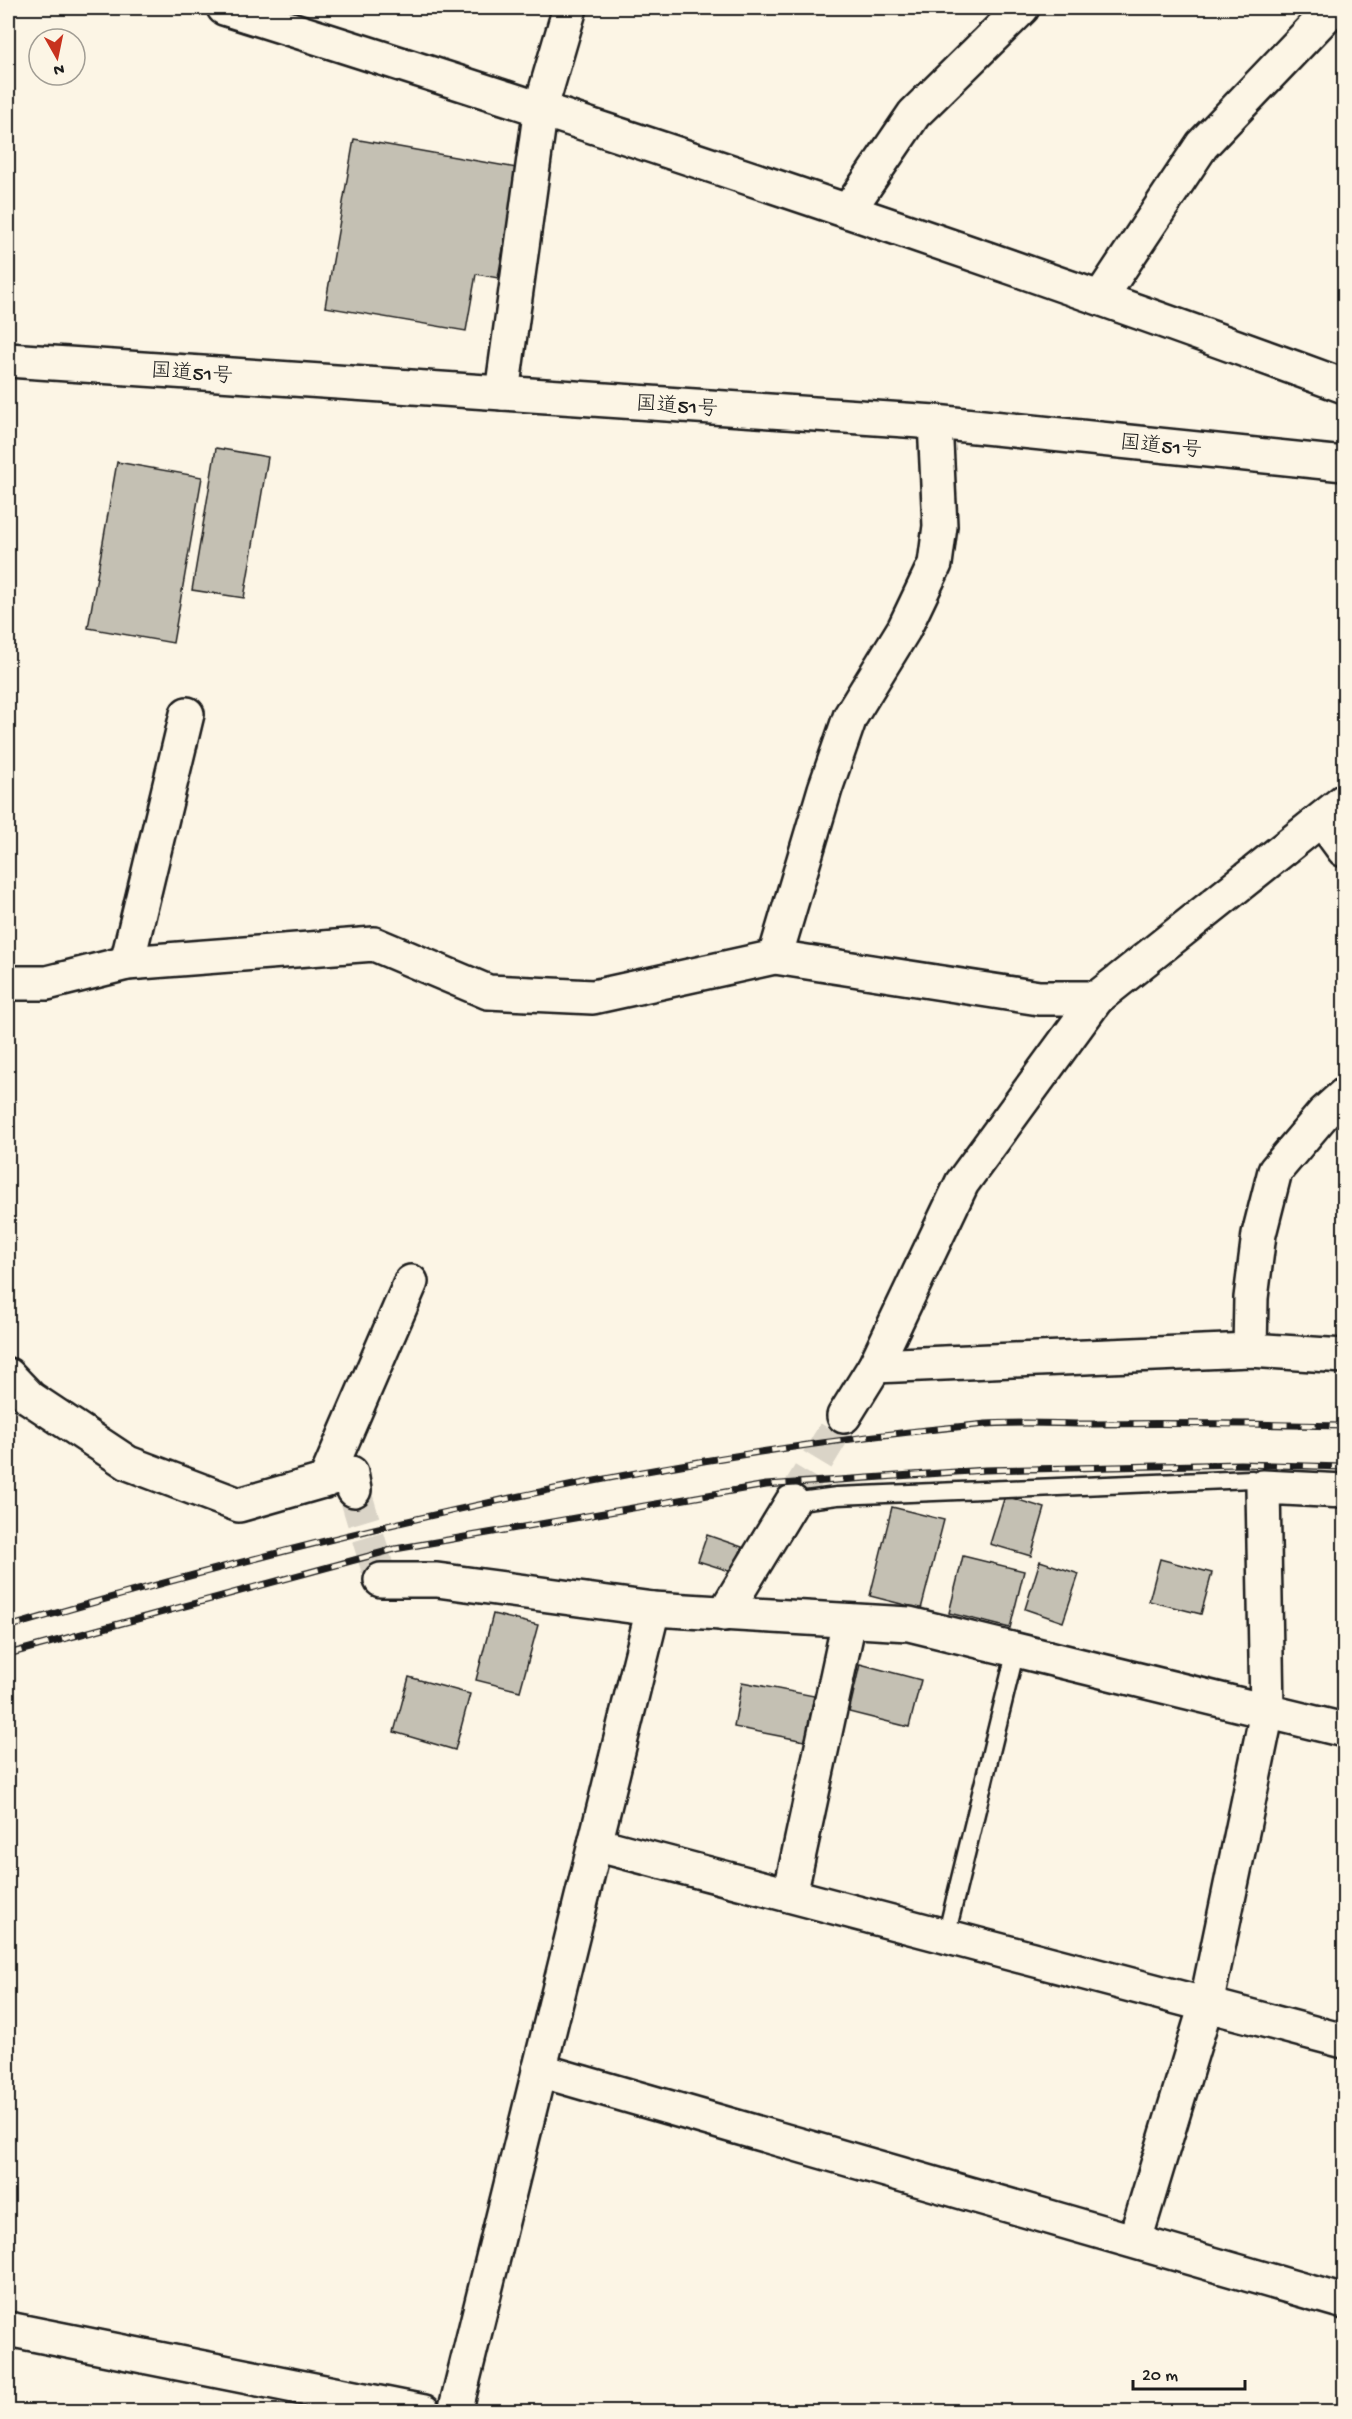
<svg xmlns="http://www.w3.org/2000/svg" width="1352" height="2419" font-family="'Gochi Hand','Klee One',sans-serif">
  <rect width="100%" height="100%" fill="#fcf5e5"/>
  <filter id="ink" filterUnits="userSpaceOnUse"><feTurbulence type="fractalNoise" baseFrequency=".0167" numOctaves="2"/><feDisplacementMap in="SourceGraphic" scale="12" xChannelSelector="R" yChannelSelector="G"/><feConvolveMatrix kernelMatrix="1 2 1 2 8 2 1 2 1" color-interpolation-filters="sRGB"/></filter>
  <g filter="url(#ink)">
    <g fill="#c4c0b3" stroke="#1c1c1c" stroke-width="1.5">
      <path d="M354,139L517,168L498,278L476,274L466,331L325,307Z"/>
      <path d="M216,448L268,457L244,598L192,590Z"/>
      <path d="M117,462L202,477L173,643L88,628Z"/>
      <path d="M1005,1496L1045,1508L1031,1556L990,1544Z"/>
      <path d="M892,1507L944,1520L921,1609L870,1596Z"/>
      <path d="M707,1535L742,1547L733,1572L698,1561Z"/>
      <path d="M963,1556L1024,1571L1010,1628L949,1613Z"/>
      <path d="M1160,1559L1212,1573L1201,1614L1149,1601Z"/>
      <path d="M1040,1561L1079,1574L1063,1622L1025,1609Z"/>
      <path d="M493,1614L538,1625L520,1691L476,1680Z"/>
      <path d="M860,1664L921,1680L909,1727L849,1712Z"/>
      <path d="M409,1677L470,1694L455,1750L394,1732Z"/>
      <path d="M742,1682L814,1696L805,1741L734,1727Z"/>
    </g>
    <g fill="none" stroke-linecap="round" stroke-linejoin="round">
      <g stroke="#dad4c7" stroke-width="33" stroke-dasharray="33 16" stroke-linecap="butt">
        <path d="M354,1490L381,1580"/>
        <path d="M792,1502L844,1416"/>
      </g>
      <g stroke="#1c1c1c" stroke-width="21">
        <g id="service">
          <path d="M792,1502L837,1496L1252,1479L1263,1487"/>
          <path d="M946,1936L1016,1650"/>
        </g>
      </g>
      <g stroke="#1c1c1c" stroke-width="38">
        <g id="minor">
          <path d="M224,8C600,126 974,250 1344,386"/>
          <path d="M848,211L914,114L1022,8"/>
          <path d="M1101,297L1202,145L1333,8"/>
          <path d="M502,393L541,107L570,8"/>
          <path d="M775,957L825,789L850,717L904,629L935,564L940,526L935,422"/>
          <path d="M127,963L187,714"/>
          <path d="M8,983H47L127,963L374,944L488,992L593,997L775,957L1039,998H1097L1344,801"/>
          <path d="M1250,1350L1251,1298L1259,1234L1275,1171L1324,1113L1344,1095"/>
          <path d="M875,1366L1250,1350L1344,1356"/>
          <path d="M8,1375L30,1398L128,1463L239,1505L351,1473L354,1490"/>
          <path d="M844,1416L875,1366L962,1183L1097,998"/>
          <path d="M325,1481L411,1282"/>
          <path d="M381,1580H437L653,1609L909,1624L1344,1730"/>
          <path d="M724,1614L792,1502"/>
          <path d="M790,1895L849,1621"/>
          <path d="M539,2070L1344,2302"/>
          <path d="M1135,2240L1206,2005L1267,1712L1263,1487L1344,1491"/>
          <path d="M8,2329L424,2412"/>
          <path d="M455,2412L653,1609"/>
        </g>
      </g>
      <g stroke="#1c1c1c" stroke-width="38">
        <g id="tertiary">
          <path d="M1322,820L1344,850"/>
          <path d="M595,1844L1344,2041"/>
        </g>
      </g>
      <g stroke="#1c1c1c" stroke-width="38">
        <path id="trunk" d="M8,360L935,422L1344,464"/>
      </g>
      <use href="#service" stroke="#fcf5e5" stroke-width="16"/>
      <use href="#minor" stroke="#fcf5e5" stroke-width="33"/>
      <use href="#tertiary" stroke="#fcf5e5" stroke-width="33"/>
      <use href="#trunk" stroke="#fcf5e5" stroke-width="33"/>
      <g stroke="#1c1c1c" stroke-width="7">
        <g id="rail">
          <path d="M8,1627C324,1535 646,1456 976,1425C1014,1421 1053,1424 1092,1424C1176,1423 1260,1424 1344,1426"/>
          <path d="M8,1654L395,1549L766,1485L985,1470L1240,1464L1344,1467"/>
        </g>
      </g>
      <use href="#rail" stroke="#fcf5e5" stroke-width="4.5" stroke-dasharray="14" stroke-linecap="butt"/>
    </g>
  </g>
  <g text-anchor="middle" stroke-width="6" stroke-linejoin="round" paint-order="stroke">
    <g font-size="21" fill="#1c1c1c" stroke="#fcf5e5">
      <text transform="translate(192 372) rotate(4)" y="7">国道51号</text>
      <text transform="translate(677 405) rotate(4)" y="7">国道51号</text>
      <text transform="translate(1161 445) rotate(6)" y="7">国道51号</text>
    </g>
  </g>
  <rect width="1352" height="2419" fill="none" stroke="#fcf5e5" stroke-width="30"/>
  <rect x="15" y="15" width="1322" height="2389" fill="none" stroke="#1c1c1c" stroke-width="2" filter="url(#ink)"/>
  <g transform="translate(57 57) rotate(171)"><circle r="28" fill="#fcf5e5" stroke="#a29e95" stroke-width="1.5"/>
  <path d="M0-4.5L10 22L0 15L-10 22Z" fill="#c8321e"/>
  <text y="-9" font-size="16" font-weight="bold" text-anchor="middle" fill="#1c1c1c">N</text>
  </g>
  <path d="M1133 2380v9h112v-9" fill="none" stroke="#1c1c1c" stroke-width="3"/>
  <text x="1142" y="2380" font-size="18" fill="#1c1c1c" stroke="#fcf5e5" stroke-width="4.5" paint-order="stroke">20 m</text>
</svg>
